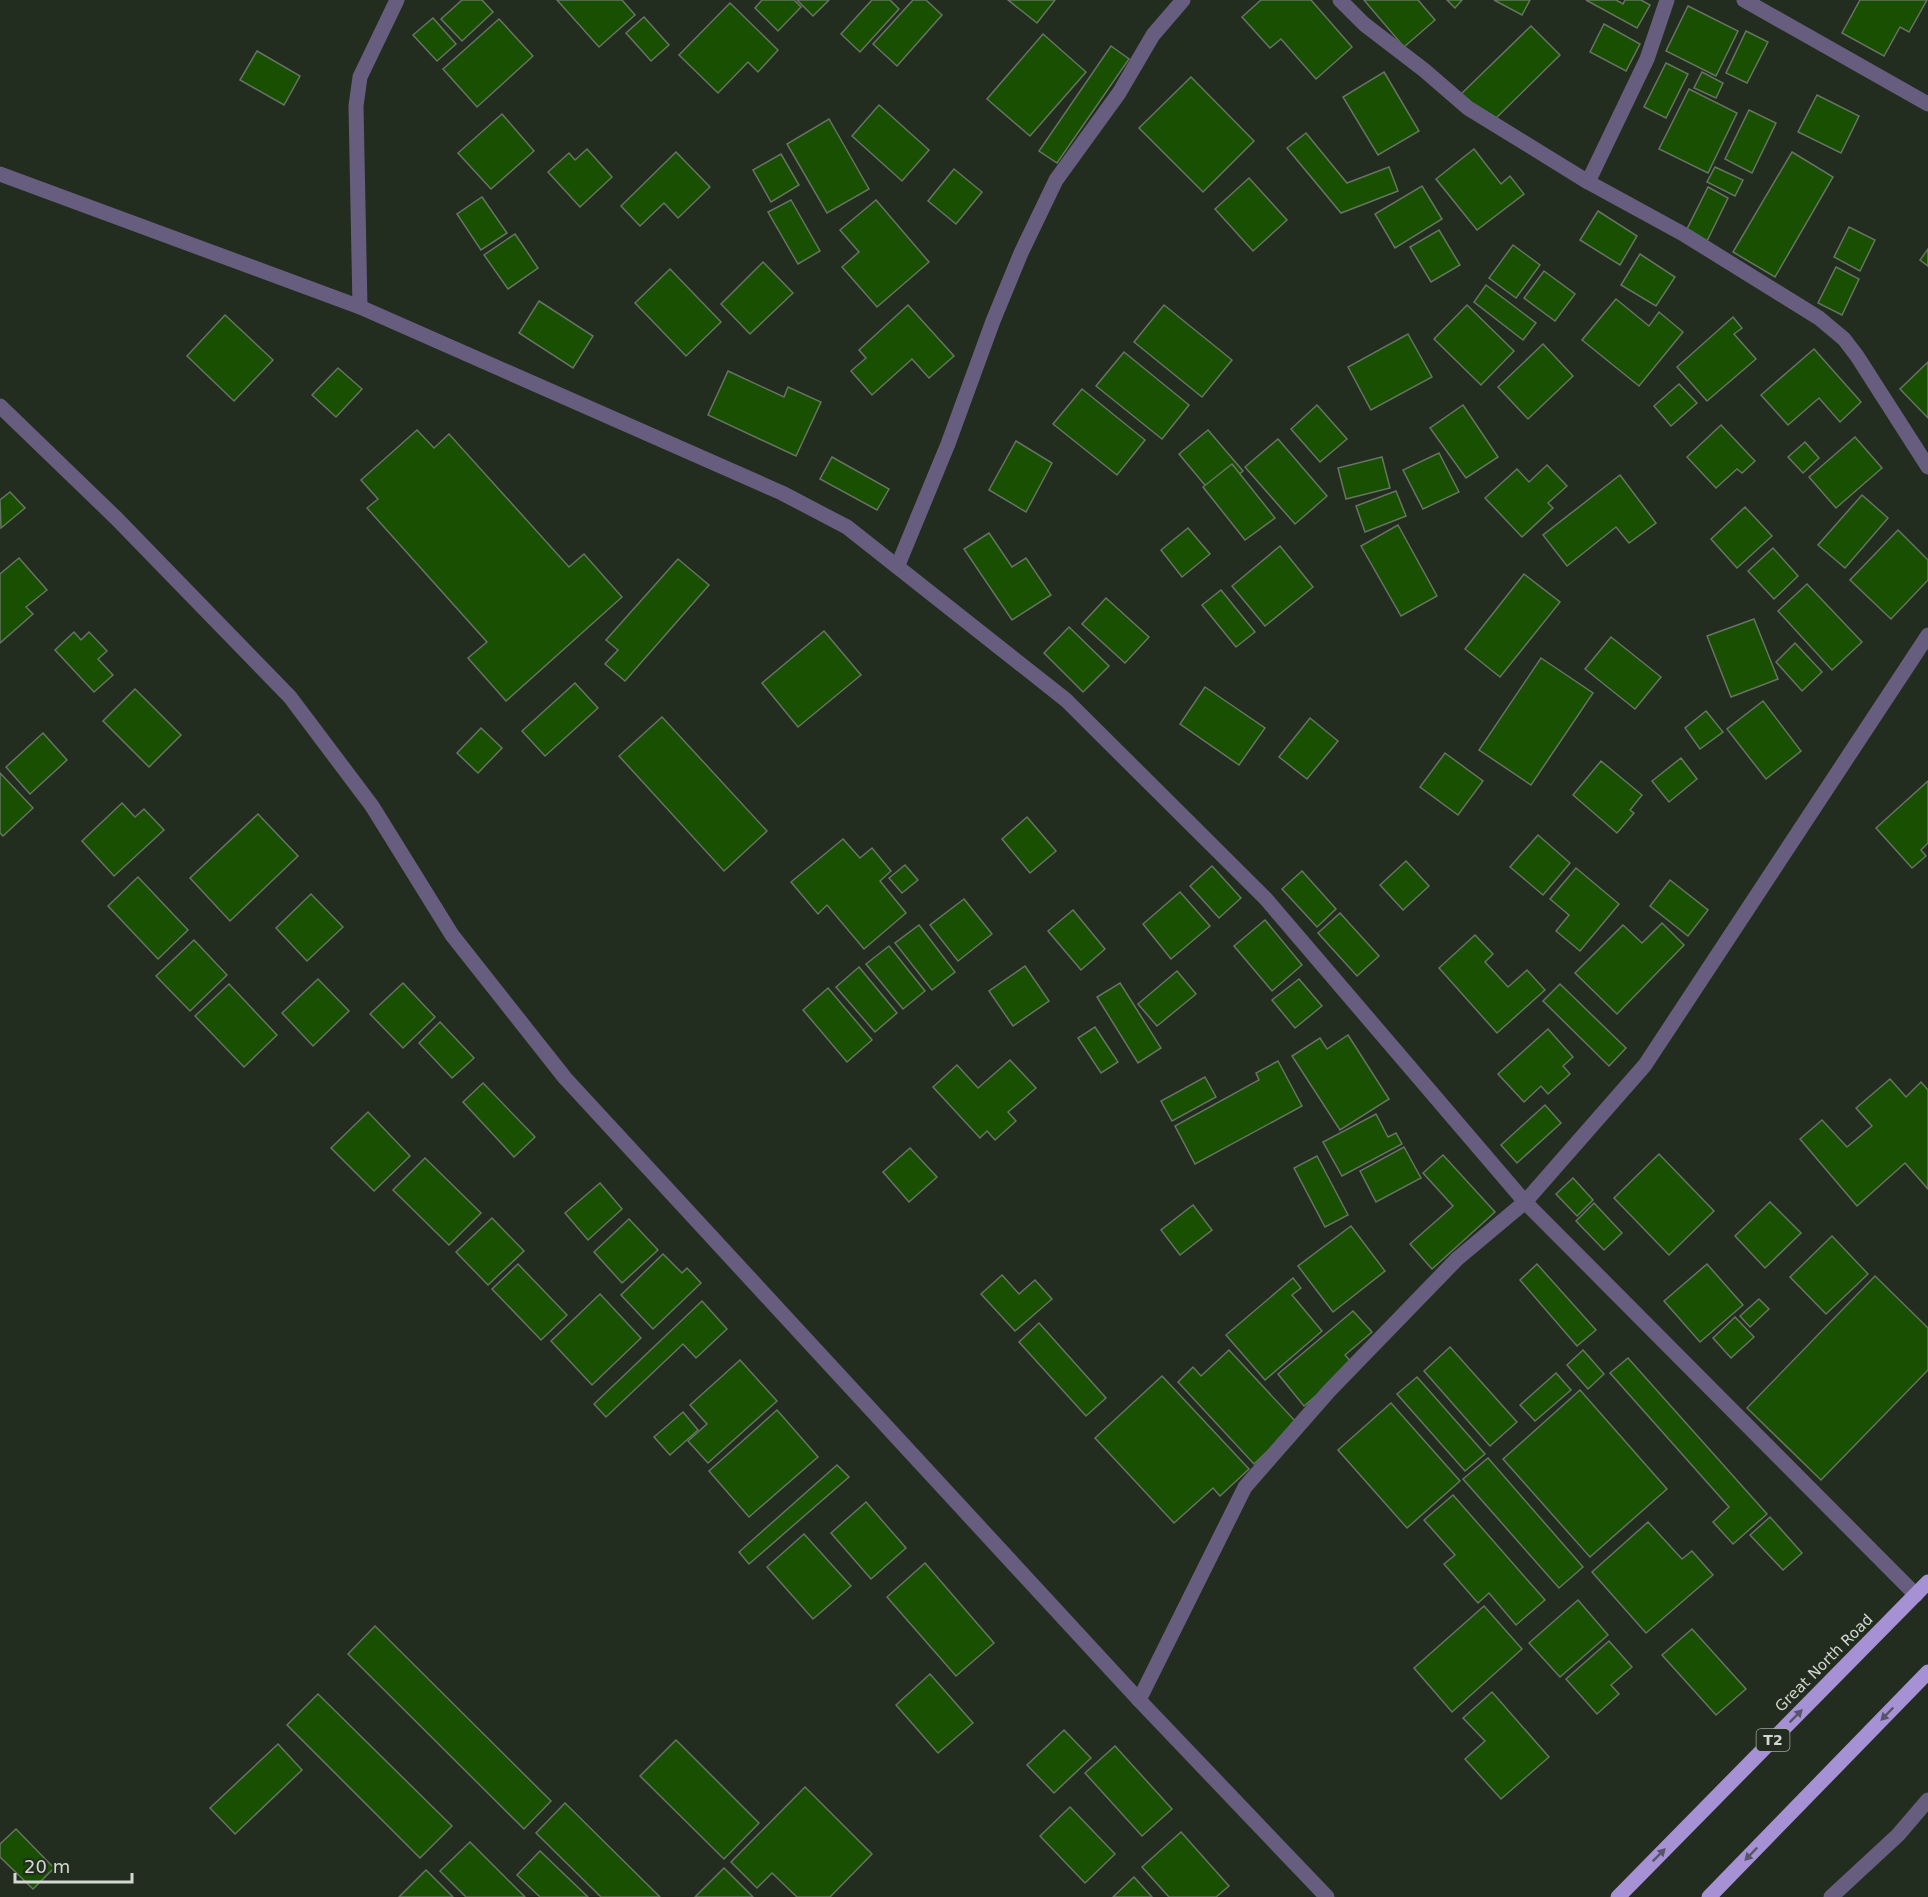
<svg xmlns="http://www.w3.org/2000/svg" width="1928" height="1897" font-family="'DejaVu Sans',sans-serif">
  <rect width="100%" height="100%" fill="#222d1f"/>
  <g fill="#194f00" stroke="#677364" stroke-width="1.5">
    <path d="M462,0H482L493,12L462,41L441,19Z"/>
    <path d="M557,0H622L635,15L599,47Z"/>
    <path d="M762,0H794L801,7L778,31L755,8Z"/>
    <path d="M797,0H829L813,16Z"/>
    <path d="M872,0H890L899,9L860,52L841,34Z"/>
    <path d="M913,0H926L942,15L897,66L873,44Z"/>
    <path d="M1008,0H1055L1037,23Z"/>
    <path d="M1261,0H1311L1352,47L1316,79L1281,39L1270,48L1242,17Z"/>
    <path d="M1364,0H1418L1435,20L1404,47Z"/>
    <path d="M1447,0H1462L1455,8Z"/>
    <path d="M1494,0H1530L1522,15Z"/>
    <path d="M1586,0H1616L1623,4L1625,0H1641L1650,5L1637,28Z"/>
    <path d="M1860,0H1927L1909,32L1900,27L1884,56L1842,33Z"/>
    <path d="M730,3L778,50L758,72L748,62L718,93L679,55Z"/>
    <path d="M1688,6L1738,31L1716,76L1666,51Z"/>
    <path d="M644,17L669,45L651,61L626,33Z"/>
    <path d="M433,18L456,44L437,61L413,35Z"/>
    <path d="M499,19L533,56L477,107L443,69Z"/>
    <path d="M1604,24L1640,44L1626,71L1590,52Z"/>
    <path d="M1531,26L1560,55L1488,126L1459,96Z"/>
    <path d="M1746,31L1768,42L1747,83L1726,73Z"/>
    <path d="M1043,34L1086,72L1030,136L987,99Z"/>
    <path d="M1111,46L1129,59L1057,163L1039,151Z"/>
    <path d="M257,51L300,76L284,105L240,80Z"/>
    <path d="M1666,63L1688,74L1666,118L1644,107Z"/>
    <path d="M1384,72L1419,131L1378,155L1343,97Z"/>
    <path d="M1702,72L1723,83L1716,98L1694,88Z"/>
    <path d="M1191,77L1254,141L1203,192L1139,128Z"/>
    <path d="M1689,89L1737,113L1708,173L1659,149Z"/>
    <path d="M1817,95L1859,116L1841,153L1798,132Z"/>
    <path d="M879,105L929,150L902,181L852,136Z"/>
    <path d="M1749,110L1776,123L1752,173L1725,159Z"/>
    <path d="M502,114L534,151L491,189L458,153Z"/>
    <path d="M829,119L869,189L827,213L787,144Z"/>
    <path d="M1306,133L1347,183L1389,167L1398,191L1341,213L1287,148Z"/>
    <path d="M587,149L612,177L580,207L548,172L569,153L575,160Z"/>
    <path d="M1474,149L1501,184L1510,176L1524,194L1477,230L1436,179Z"/>
    <path d="M676,152L710,187L678,218L664,203L640,226L621,206Z"/>
    <path d="M1792,152L1833,177L1775,277L1733,252Z"/>
    <path d="M781,154L799,185L771,202L753,170Z"/>
    <path d="M1715,167L1743,180L1735,196L1707,182Z"/>
    <path d="M954,169L982,192L956,224L928,201Z"/>
    <path d="M1249,178L1287,220L1253,251L1215,209Z"/>
    <path d="M1422,186L1442,219L1395,248L1375,214Z"/>
    <path d="M1708,187L1728,198L1707,241L1686,231Z"/>
    <path d="M482,197L507,233L481,250L457,214Z"/>
    <path d="M791,200L820,251L798,264L768,212Z"/>
    <path d="M876,200L929,262L877,307L842,267L859,252L840,230Z"/>
    <path d="M1598,211L1637,236L1620,265L1580,240Z"/>
    <path d="M1849,227L1875,240L1860,271L1834,257Z"/>
    <path d="M1439,230L1460,265L1431,282L1410,247Z"/>
    <path d="M515,234L538,268L508,289L484,255Z"/>
    <path d="M1513,245L1540,265L1516,298L1489,278Z"/>
    <path d="M1928,249V266L1920,260Z"/>
    <path d="M1640,254L1675,277L1656,306L1621,285Z"/>
    <path d="M763,262L793,293L750,334L721,304Z"/>
    <path d="M1836,267L1859,279L1842,315L1818,303Z"/>
    <path d="M670,269L721,322L686,356L635,303Z"/>
    <path d="M1544,271L1575,294L1555,321L1524,298Z"/>
    <path d="M1486,285L1536,323L1523,340L1474,302Z"/>
    <path d="M1616,299L1649,326L1659,312L1683,332L1639,386L1582,340Z"/>
    <path d="M539,301L593,336L573,368L519,333Z"/>
    <path d="M908,305L954,356L929,378L912,359L872,395L851,371L866,358L859,350Z"/>
    <path d="M1164,305L1232,360L1202,397L1134,342Z"/>
    <path d="M1467,305L1514,351L1481,385L1434,339Z"/>
    <path d="M225,315L273,360L234,401L187,356Z"/>
    <path d="M1733,317L1742,328L1734,334L1756,359L1707,401L1677,367Z"/>
    <path d="M1408,334L1432,377L1371,410L1348,367Z"/>
    <path d="M1543,344L1573,376L1528,419L1498,387Z"/>
    <path d="M1814,349L1861,402L1840,422L1819,398L1788,425L1761,395Z"/>
    <path d="M1124,352L1189,405L1162,439L1096,386Z"/>
    <path d="M1928,362V418L1900,389Z"/>
    <path d="M338,368L362,389L336,417L312,395Z"/>
    <path d="M728,371L784,397L788,387L821,402L796,456L708,415Z"/>
    <path d="M1679,384L1697,403L1671,426L1654,406Z"/>
    <path d="M1082,389L1145,440L1117,475L1053,424Z"/>
    <path d="M1317,405L1347,439L1320,462L1291,429Z"/>
    <path d="M1463,405L1498,457L1466,478L1430,428Z"/>
    <path d="M1721,425L1755,461L1742,473L1737,469L1716,488L1687,457Z"/>
    <path d="M417,430L434,448L449,434L569,567L584,554L622,597L506,701L468,658L487,642L367,508L378,499L361,480Z"/>
    <path d="M1208,430L1243,471L1214,496L1179,454Z"/>
    <path d="M1855,437L1882,468L1836,508L1809,477Z"/>
    <path d="M1278,439L1327,496L1295,524L1245,467Z"/>
    <path d="M1016,441L1052,463L1026,512L989,490Z"/>
    <path d="M1805,442L1819,458L1803,473L1788,457Z"/>
    <path d="M1439,453L1459,492L1423,509L1403,470Z"/>
    <path d="M832,457L889,489L877,510L820,479Z"/>
    <path d="M1382,457L1390,488L1346,499L1338,468Z"/>
    <path d="M1232,464L1275,518L1245,540L1203,487Z"/>
    <path d="M1547,465L1567,486L1548,503L1553,508L1522,537L1485,498L1517,469L1529,482Z"/>
    <path d="M1620,475L1656,523L1629,543L1616,527L1567,566L1543,535Z"/>
    <path d="M1396,491L1406,516L1365,532L1356,506Z"/>
    <path d="M10,492L25,508L1,528L0,500Z"/>
    <path d="M1862,495L1888,518L1845,568L1818,545Z"/>
    <path d="M1745,507L1772,536L1737,568L1711,539Z"/>
    <path d="M1398,525L1437,596L1401,616L1361,546Z"/>
    <path d="M1188,528L1210,554L1182,577L1161,550Z"/>
    <path d="M1898,530L1928,560V580L1891,619L1850,580Z"/>
    <path d="M989,533L1012,567L1026,558L1051,595L1012,620L964,549Z"/>
    <path d="M1280,546L1313,587L1265,626L1232,586Z"/>
    <path d="M1773,548L1798,576L1774,599L1748,571Z"/>
    <path d="M19,558L47,590L26,607L33,614L0,643V574Z"/>
    <path d="M678,559L709,585L625,681L605,664L618,650L606,640Z"/>
    <path d="M1524,574L1560,602L1500,677L1465,649Z"/>
    <path d="M1807,584L1862,642L1832,670L1778,611Z"/>
    <path d="M1221,590L1255,632L1236,647L1202,605Z"/>
    <path d="M1106,598L1149,637L1125,663L1082,624Z"/>
    <path d="M1754,619L1778,679L1731,697L1707,636Z"/>
    <path d="M1069,627L1109,666L1083,692L1044,653Z"/>
    <path d="M824,631L861,675L798,727L762,683Z"/>
    <path d="M74,632L81,640L89,632L107,651L98,659L113,675L94,692L55,650Z"/>
    <path d="M1611,637L1661,677L1635,709L1585,669Z"/>
    <path d="M1795,643L1822,672L1802,691L1776,662Z"/>
    <path d="M1541,658L1593,693L1531,785L1479,750Z"/>
    <path d="M575,683L598,708L545,756L522,731Z"/>
    <path d="M1205,687L1265,728L1239,765L1180,724Z"/>
    <path d="M135,689L181,735L149,767L103,721Z"/>
    <path d="M1763,701L1801,751L1766,779L1727,729Z"/>
    <path d="M1706,711L1723,732L1700,749L1685,728Z"/>
    <path d="M662,717L767,831L724,871L619,756Z"/>
    <path d="M1310,718L1338,741L1307,779L1279,757Z"/>
    <path d="M481,728L502,748L478,773L457,753Z"/>
    <path d="M43,733L67,760L30,794L6,767Z"/>
    <path d="M1445,753L1483,781L1458,815L1420,787Z"/>
    <path d="M1681,758L1697,779L1669,802L1652,781Z"/>
    <path d="M1601,761L1642,795L1630,810L1634,813L1617,833L1573,795Z"/>
    <path d="M0,773L33,808L3,836L0,833Z"/>
    <path d="M1928,781V843L1921,850L1926,856L1912,868L1876,828Z"/>
    <path d="M122,803L135,817L144,809L164,830L114,876L82,841Z"/>
    <path d="M258,814L298,856L230,921L190,878Z"/>
    <path d="M1027,817L1056,851L1030,873L1002,839Z"/>
    <path d="M1538,835L1570,863L1543,895L1510,867Z"/>
    <path d="M843,839L860,858L872,848L891,871L880,881L906,913L864,949L827,905L818,914L791,882Z"/>
    <path d="M1406,861L1429,886L1403,910L1380,885Z"/>
    <path d="M905,865L918,880L902,893L889,878Z"/>
    <path d="M1212,866L1241,898L1219,918L1190,886Z"/>
    <path d="M1576,868L1619,904L1580,951L1556,931L1569,915L1550,899Z"/>
    <path d="M1302,871L1336,909L1317,927L1282,889Z"/>
    <path d="M138,877L188,930L158,959L108,906Z"/>
    <path d="M1670,880L1708,910L1688,936L1650,906Z"/>
    <path d="M1180,892L1210,926L1171,959L1143,924Z"/>
    <path d="M311,894L343,927L307,961L276,928Z"/>
    <path d="M964,899L992,934L958,961L930,925Z"/>
    <path d="M1073,910L1105,949L1081,970L1048,931Z"/>
    <path d="M1340,913L1379,956L1357,976L1318,933Z"/>
    <path d="M1265,920L1302,965L1272,991L1234,946Z"/>
    <path d="M1662,923L1684,945L1617,1014L1575,973L1623,925L1642,943Z"/>
    <path d="M919,925L955,972L932,990L895,943Z"/>
    <path d="M1475,935L1493,954L1485,962L1508,987L1527,970L1545,990L1497,1033L1439,968Z"/>
    <path d="M194,940L227,975L190,1011L156,976Z"/>
    <path d="M889,946L925,991L903,1009L866,964Z"/>
    <path d="M1025,966L1049,1001L1013,1026L989,991Z"/>
    <path d="M859,967L897,1013L875,1032L836,987Z"/>
    <path d="M1177,971L1196,994L1157,1026L1138,1004Z"/>
    <path d="M318,979L349,1011L313,1046L282,1013Z"/>
    <path d="M1299,979L1322,1006L1295,1028L1272,1000Z"/>
    <path d="M403,983L435,1017L403,1048L370,1014Z"/>
    <path d="M1120,983L1161,1048L1138,1063L1097,997Z"/>
    <path d="M229,984L277,1035L244,1067L195,1016Z"/>
    <path d="M1560,984L1626,1048L1609,1066L1543,1001Z"/>
    <path d="M828,988L872,1040L847,1062L803,1010Z"/>
    <path d="M440,1022L474,1058L452,1078L419,1043Z"/>
    <path d="M1095,1027L1118,1062L1101,1073L1078,1038Z"/>
    <path d="M1548,1029L1573,1057L1563,1066L1570,1074L1548,1094L1541,1086L1524,1102L1498,1074Z"/>
    <path d="M1348,1035L1389,1099L1340,1130L1292,1056L1320,1038L1327,1049Z"/>
    <path d="M1010,1060L1036,1088L1008,1112L1016,1121L995,1140L987,1131L980,1138L933,1087L957,1065L978,1088Z"/>
    <path d="M1278,1061L1302,1106L1195,1164L1175,1126L1259,1080L1256,1073Z"/>
    <path d="M1205,1077L1216,1097L1172,1121L1161,1101Z"/>
    <path d="M1890,1079L1906,1097L1921,1082L1928,1090V1189L1905,1163L1857,1206L1800,1139L1822,1120L1847,1147L1872,1126L1856,1108Z"/>
    <path d="M483,1083L535,1137L514,1157L463,1102Z"/>
    <path d="M1545,1105L1561,1123L1517,1163L1501,1145Z"/>
    <path d="M368,1112L410,1156L374,1191L331,1148Z"/>
    <path d="M1376,1114L1388,1137L1396,1133L1402,1144L1342,1176L1323,1142Z"/>
    <path d="M1404,1147L1421,1178L1376,1202L1360,1171Z"/>
    <path d="M910,1148L937,1177L909,1202L883,1172Z"/>
    <path d="M1659,1154L1714,1211L1669,1255L1614,1198Z"/>
    <path d="M1443,1155L1495,1212L1432,1269L1410,1244L1453,1206L1423,1173Z"/>
    <path d="M1317,1156L1348,1215L1325,1227L1294,1168Z"/>
    <path d="M425,1158L481,1213L449,1245L393,1190Z"/>
    <path d="M1573,1178L1593,1200L1577,1216L1556,1194Z"/>
    <path d="M600,1183L622,1209L588,1240L565,1213Z"/>
    <path d="M1770,1202L1801,1233L1765,1268L1735,1236Z"/>
    <path d="M1594,1203L1622,1233L1604,1250L1576,1221Z"/>
    <path d="M1193,1205L1212,1230L1180,1255L1161,1230Z"/>
    <path d="M492,1218L524,1251L488,1285L456,1252Z"/>
    <path d="M629,1219L658,1250L622,1283L594,1252Z"/>
    <path d="M1351,1226L1385,1271L1333,1312L1298,1266Z"/>
    <path d="M1832,1236L1868,1274L1826,1314L1790,1277Z"/>
    <path d="M663,1254L682,1273L687,1268L701,1283L653,1329L621,1295Z"/>
    <path d="M518,1264L567,1315L541,1340L492,1289Z"/>
    <path d="M1537,1264L1596,1330L1577,1346L1520,1280Z"/>
    <path d="M1707,1264L1743,1305L1700,1342L1664,1301Z"/>
    <path d="M1002,1275L1019,1294L1035,1280L1052,1299L1015,1331L981,1294Z"/>
    <path d="M1875,1276L1928,1328V1370L1821,1480L1747,1408Z"/>
    <path d="M1293,1278L1301,1288L1292,1295L1322,1331L1265,1380L1226,1335Z"/>
    <path d="M600,1294L641,1338L592,1385L551,1341Z"/>
    <path d="M1759,1299L1769,1309L1750,1327L1740,1316Z"/>
    <path d="M702,1301L727,1329L696,1358L683,1344L606,1417L594,1404Z"/>
    <path d="M1353,1311L1372,1332L1345,1355L1353,1364L1304,1406L1278,1374Z"/>
    <path d="M1735,1317L1754,1337L1731,1358L1713,1338Z"/>
    <path d="M1039,1323L1106,1398L1086,1416L1019,1342Z"/>
    <path d="M1450,1347L1517,1422L1490,1446L1424,1371Z"/>
    <path d="M1229,1350L1297,1423L1254,1464L1178,1382L1193,1367L1201,1376Z"/>
    <path d="M1583,1350L1604,1374L1588,1389L1567,1365Z"/>
    <path d="M1628,1358L1767,1514L1733,1544L1713,1522L1729,1507L1610,1373Z"/>
    <path d="M740,1360L777,1401L708,1463L688,1441L707,1424L690,1405Z"/>
    <path d="M1556,1373L1571,1390L1535,1421L1520,1405Z"/>
    <path d="M1162,1376L1249,1469L1220,1496L1213,1488L1174,1523L1095,1438Z"/>
    <path d="M1417,1377L1485,1454L1465,1471L1397,1394Z"/>
    <path d="M1580,1390L1667,1489L1590,1557L1503,1459Z"/>
    <path d="M1391,1403L1460,1481L1407,1528L1338,1450Z"/>
    <path d="M777,1410L818,1457L749,1517L709,1471Z"/>
    <path d="M683,1412L698,1430L670,1455L654,1437Z"/>
    <path d="M1488,1458L1583,1567L1559,1588L1463,1479Z"/>
    <path d="M837,1465L849,1477L749,1564L739,1552Z"/>
    <path d="M1453,1495L1545,1600L1516,1625L1489,1593L1478,1603L1444,1564L1455,1555L1424,1520Z"/>
    <path d="M866,1502L906,1548L871,1579L831,1533Z"/>
    <path d="M1770,1517L1802,1553L1783,1570L1750,1535Z"/>
    <path d="M1648,1522L1682,1559L1692,1551L1713,1575L1646,1633L1592,1572Z"/>
    <path d="M804,1534L851,1586L813,1619L767,1567Z"/>
    <path d="M925,1563L994,1643L956,1676L887,1597Z"/>
    <path d="M1578,1600L1608,1635L1560,1677L1529,1643Z"/>
    <path d="M1484,1606L1522,1649L1452,1712L1414,1668Z"/>
    <path d="M375,1626L551,1801L524,1829L348,1654Z"/>
    <path d="M1692,1629L1746,1689L1716,1715L1662,1655Z"/>
    <path d="M1609,1641L1632,1667L1611,1685L1619,1694L1597,1714L1566,1679Z"/>
    <path d="M930,1674L973,1723L938,1753L896,1705Z"/>
    <path d="M1492,1692L1549,1757L1501,1799L1465,1759L1485,1741L1463,1718Z"/>
    <path d="M318,1694L452,1826L420,1858L287,1725Z"/>
    <path d="M1064,1730L1091,1758L1054,1793L1027,1765Z"/>
    <path d="M676,1740L759,1823L724,1859L640,1776Z"/>
    <path d="M278,1744L302,1770L235,1834L210,1808Z"/>
    <path d="M1115,1746L1172,1809L1142,1836L1085,1773Z"/>
    <path d="M805,1787L872,1854L830,1897H797L772,1873L757,1888L731,1862Z"/>
    <path d="M565,1803L660,1897H601L536,1833Z"/>
    <path d="M1070,1807L1115,1854L1085,1883L1040,1836Z"/>
    <path d="M16,1829L54,1868L33,1889L0,1857V1844Z"/>
    <path d="M1181,1832L1229,1886L1216,1897H1169L1142,1867Z"/>
    <path d="M470,1842L525,1897H466L440,1871Z"/>
    <path d="M540,1851L588,1897H540L517,1875Z"/>
    <path d="M724,1868L753,1897H695Z"/>
    <path d="M426,1870L453,1897H399Z"/>
    <path d="M1134,1877L1152,1897H1113Z"/>
  </g>
  <g fill="none" stroke-linecap="round" stroke-linejoin="round">
    <g stroke="#675e7f" stroke-width="15">
      <path d="M1340,0L1364,24L1424,70L1468,108L1588,182L1685,235L1819,318L1844,339L1857,356L1928,467"/>
      <path d="M1744,0L1928,104"/>
      <path d="M0,174L360,307L782,493L847,527L1066,700L1266,899L1525,1202L1916,1595"/>
      <path d="M1588,182L1647,59L1667,0"/>
      <path d="M360,307L356,106L360,77L397,0"/>
      <path d="M0,406L116,518L290,697L372,806L452,935L565,1078L1139,1700L1327,1897"/>
      <path d="M898,565L948,444L993,321L1021,253L1056,180L1119,93L1153,35L1183,0"/>
      <path d="M1139,1700L1245,1487L1329,1391L1457,1259L1525,1202L1645,1065L1928,635"/>
      <path d="M1831,1897L1898,1835L1928,1800"/>
    </g>
    <g stroke="#a591d4" stroke-width="15">
      <path d="M1618,1897L1928,1582"/>
      <path d="M1709,1897L1928,1672"/>
    </g>
  </g>
  <defs><path id="oneway-solid" d="M-6-.8H1V-3.2L6.5 0L1 3.2V.8H-6Z" transform="scale(1.5)"/></defs>
  <g fill="#565567">
    <use href="#oneway-solid" transform="translate(1887 1714) rotate(134)"/>
    <use href="#oneway-solid" transform="translate(1796 1716) rotate(-45)"/>
    <use href="#oneway-solid" transform="translate(1751 1854) rotate(134)"/>
    <use href="#oneway-solid" transform="translate(1659 1855) rotate(-45)"/>
  </g>
  <g text-anchor="middle" stroke-width="4.5" stroke-linejoin="round" paint-order="stroke">
    <rect fill="#222d1f" stroke="#9ea59c" stroke-width="1.5" x="1756.5" y="1729" width="33" height="22" rx="4.5"/>
    <g font-size="14" font-weight="bold" fill="#d3d9d1">
      <text x="1773" y="1745">T2</text>
    </g>
    <g font-size="15" fill="#d3d9d1" stroke="#222d1f">
      <text transform="translate(1824 1663) rotate(-45)" y="5">Great North Road</text>
    </g>
  </g>
  <path d="M15 1873v9h117v-9" fill="none" stroke="#d3d9d1" stroke-width="3"/>
  <text x="24" y="1873" font-size="18" fill="#d3d9d1" stroke="#222d1f" stroke-width="4.5" paint-order="stroke">20 m</text>
</svg>
